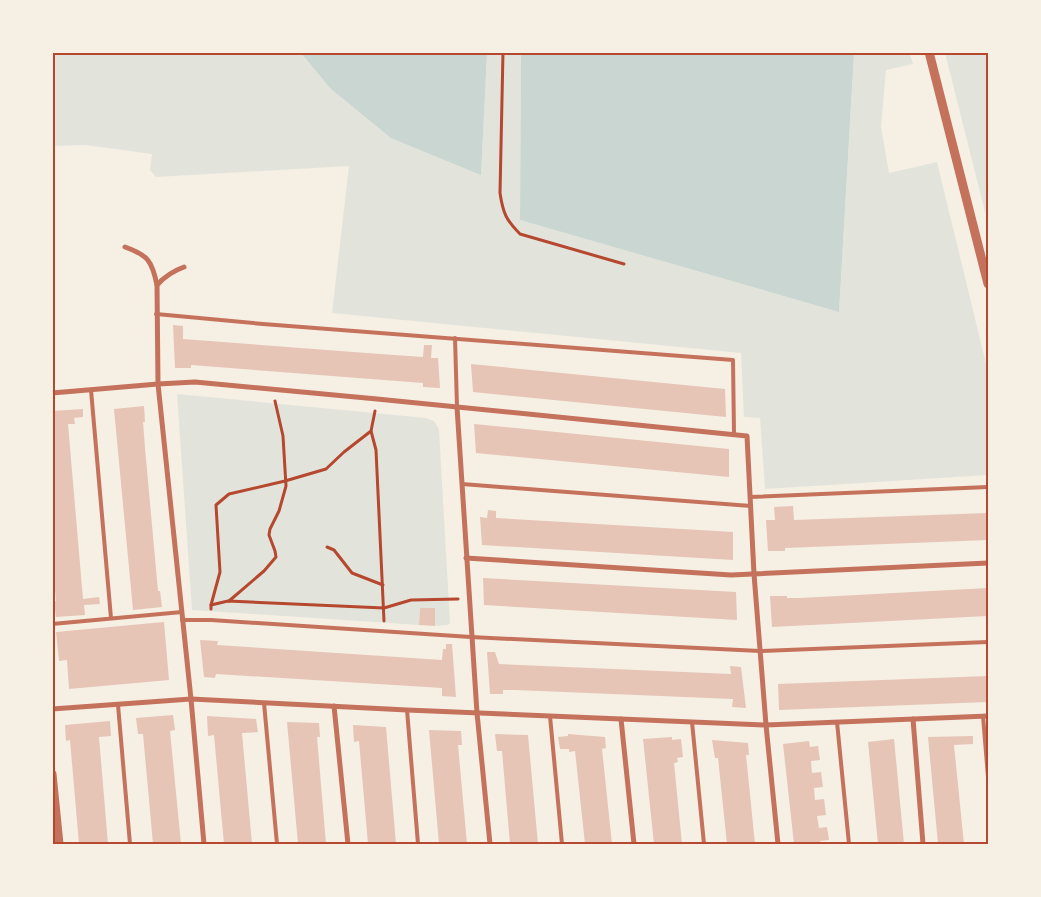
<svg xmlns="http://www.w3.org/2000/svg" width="1041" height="897" font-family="Inter,sans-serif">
  <rect width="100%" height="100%" fill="#f6efe4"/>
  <g fill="#e2e4dc">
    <path d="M52,53H301L330,88L481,174L487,53H521L520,220L839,312L854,53H910L913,64L886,70L881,127L889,173L937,162L988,372V475L765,489L760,418L744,417L741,353L332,313L349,166L156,177L150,170L152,154L86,145L53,146Z"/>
    <path d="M945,53H988V224Z"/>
    <path d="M177,394L426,418L434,421L439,429L450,623L448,625L435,626V608H420L419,625L192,610Z"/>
  </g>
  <g fill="#c9d6d2">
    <path d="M301,53H487L481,175L391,138L330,88Z"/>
    <path d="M521,53H854L839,312L520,220Z"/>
  </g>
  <g fill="#e6c5b7">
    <path d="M173,325L183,326V339L380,354L423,357L424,345H432L431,358H438L440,388L423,387V383L191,365V368H175Z"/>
    <path d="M471,364L725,389L726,417L473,392Z"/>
    <path d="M144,406L145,422H143L145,448L158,591H160L162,607L133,610L114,409Z"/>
    <path d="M83,409V417L74,418L75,424H68L83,599L99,597L100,604L84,605L85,615L56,617L54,602L56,601L52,558V411Z"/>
    <path d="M474,424L729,449V477L476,453Z"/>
    <path d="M793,506L794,520L988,513V540L785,548V551H768L766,520H775L774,507Z"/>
    <path d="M488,510L496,511V518L733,532V560L482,545L480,517L487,518Z"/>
    <path d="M483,578L736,592L737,620L484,605Z"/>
    <path d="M988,588V616L772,627L770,596H787V598H800Z"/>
    <path d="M420,608H435V626L419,625Z"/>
    <path d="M164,622L169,680L69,689L67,660L59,661L56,632Z"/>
    <path d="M200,640L218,641L217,645L442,660L443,649H446V644H452L456,697L442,696V688L216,674L215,678L204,677Z"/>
    <path d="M487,652H495L499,664L731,674L730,666L741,667L746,708L732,707L733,699L515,690H503V694H490Z"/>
    <path d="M988,676V702L779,710L778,684Z"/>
    <path d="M173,715L175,730L170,731L181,844H153L143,734H138L136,718Z"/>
    <path d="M207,716L256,719L258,732L242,733L252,844H224L214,735L208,736Z"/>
    <path d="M110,721L111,736L99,737L108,844H79L70,740L66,741L65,725Z"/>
    <path d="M287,722L319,723L320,737H317L326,844H298Z"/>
    <path d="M353,725L386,727L396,844H368L359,741L354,742Z"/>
    <path d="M429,730L461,731L462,745H458L467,844H439Z"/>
    <path d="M495,734L528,735L538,844H510L502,751H497Z"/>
    <path d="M568,734L605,737L606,748L602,749L612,844H585L575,751L569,752V749H560L558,737L568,736Z"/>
    <path d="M973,736V744L954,745L964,844H938L928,737Z"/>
    <path d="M672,737V740L681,739L683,757L677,758L678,762L674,763L682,844H654L643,739Z"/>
    <path d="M894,739L904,844H878L868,742Z"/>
    <path d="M712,740L748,743L749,755H746L755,844H727L718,758H715Z"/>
    <path d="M809,741L810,747L818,746L820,760L811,761L812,773L821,772L823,787L814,788L815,800L824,799L826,815L817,816L819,828L827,827L829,840L820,841V844H794L783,744Z"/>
  </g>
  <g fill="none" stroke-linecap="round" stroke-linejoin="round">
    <g stroke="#b5482f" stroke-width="3">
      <path d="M503,52L500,193C503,213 506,220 520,234L624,264"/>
      <path d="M375,411L371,431L376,450L384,621"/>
      <path d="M327,547L334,550L352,573L383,585"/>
      <path d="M229,601L264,571L276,557L275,551L269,535L270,529L279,511L286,486L283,436L275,401"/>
      <path d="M211,605L228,601L384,608L411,600L458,599"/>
      <path d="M211,609V605L220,572L216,505L229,494L285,481L326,469L344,452L371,431"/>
    </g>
    <g stroke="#c5725c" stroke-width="4">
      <path d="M156,314L263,324L733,360L734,434"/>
      <path d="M455,338L457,407"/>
      <path d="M91,390L111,618"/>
      <path d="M462,484L751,506"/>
      <path d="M750,497L988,487"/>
      <path d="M182,620H211L471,637L760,651L988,642"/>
      <path d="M52,624L182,612"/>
      <path d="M264,703L277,844"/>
      <path d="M118,705L130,844"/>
      <path d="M407,710L418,844"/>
      <path d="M550,716L562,844"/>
      <path d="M983,716L988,777"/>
      <path d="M692,722L704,844"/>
      <path d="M837,722L849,844"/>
    </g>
    <g stroke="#c5725c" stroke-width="5">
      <path d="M125,247C148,255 152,261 157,285L158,384L191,699L204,844"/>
      <path d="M157,285C165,276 173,271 184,267"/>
      <path d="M52,393L158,384L195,382L377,399L747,436L754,574L766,725L778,844"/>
      <path d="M457,407L477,713L490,844"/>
      <path d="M466,558L731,575L988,563"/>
      <path d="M334,706L348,844"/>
      <path d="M52,709L191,699L407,710L766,725L988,716"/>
      <path d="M621,719L634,844"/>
      <path d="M913,719L923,844"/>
    </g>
    <g stroke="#c5725c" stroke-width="9">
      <path d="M929,52L988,284"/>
      <path d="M52,774L59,844"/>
    </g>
  </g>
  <rect width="1041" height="897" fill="none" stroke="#f6efe4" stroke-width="108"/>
  <rect x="54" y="54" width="933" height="789" fill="none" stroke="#b5482f" stroke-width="2"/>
</svg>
